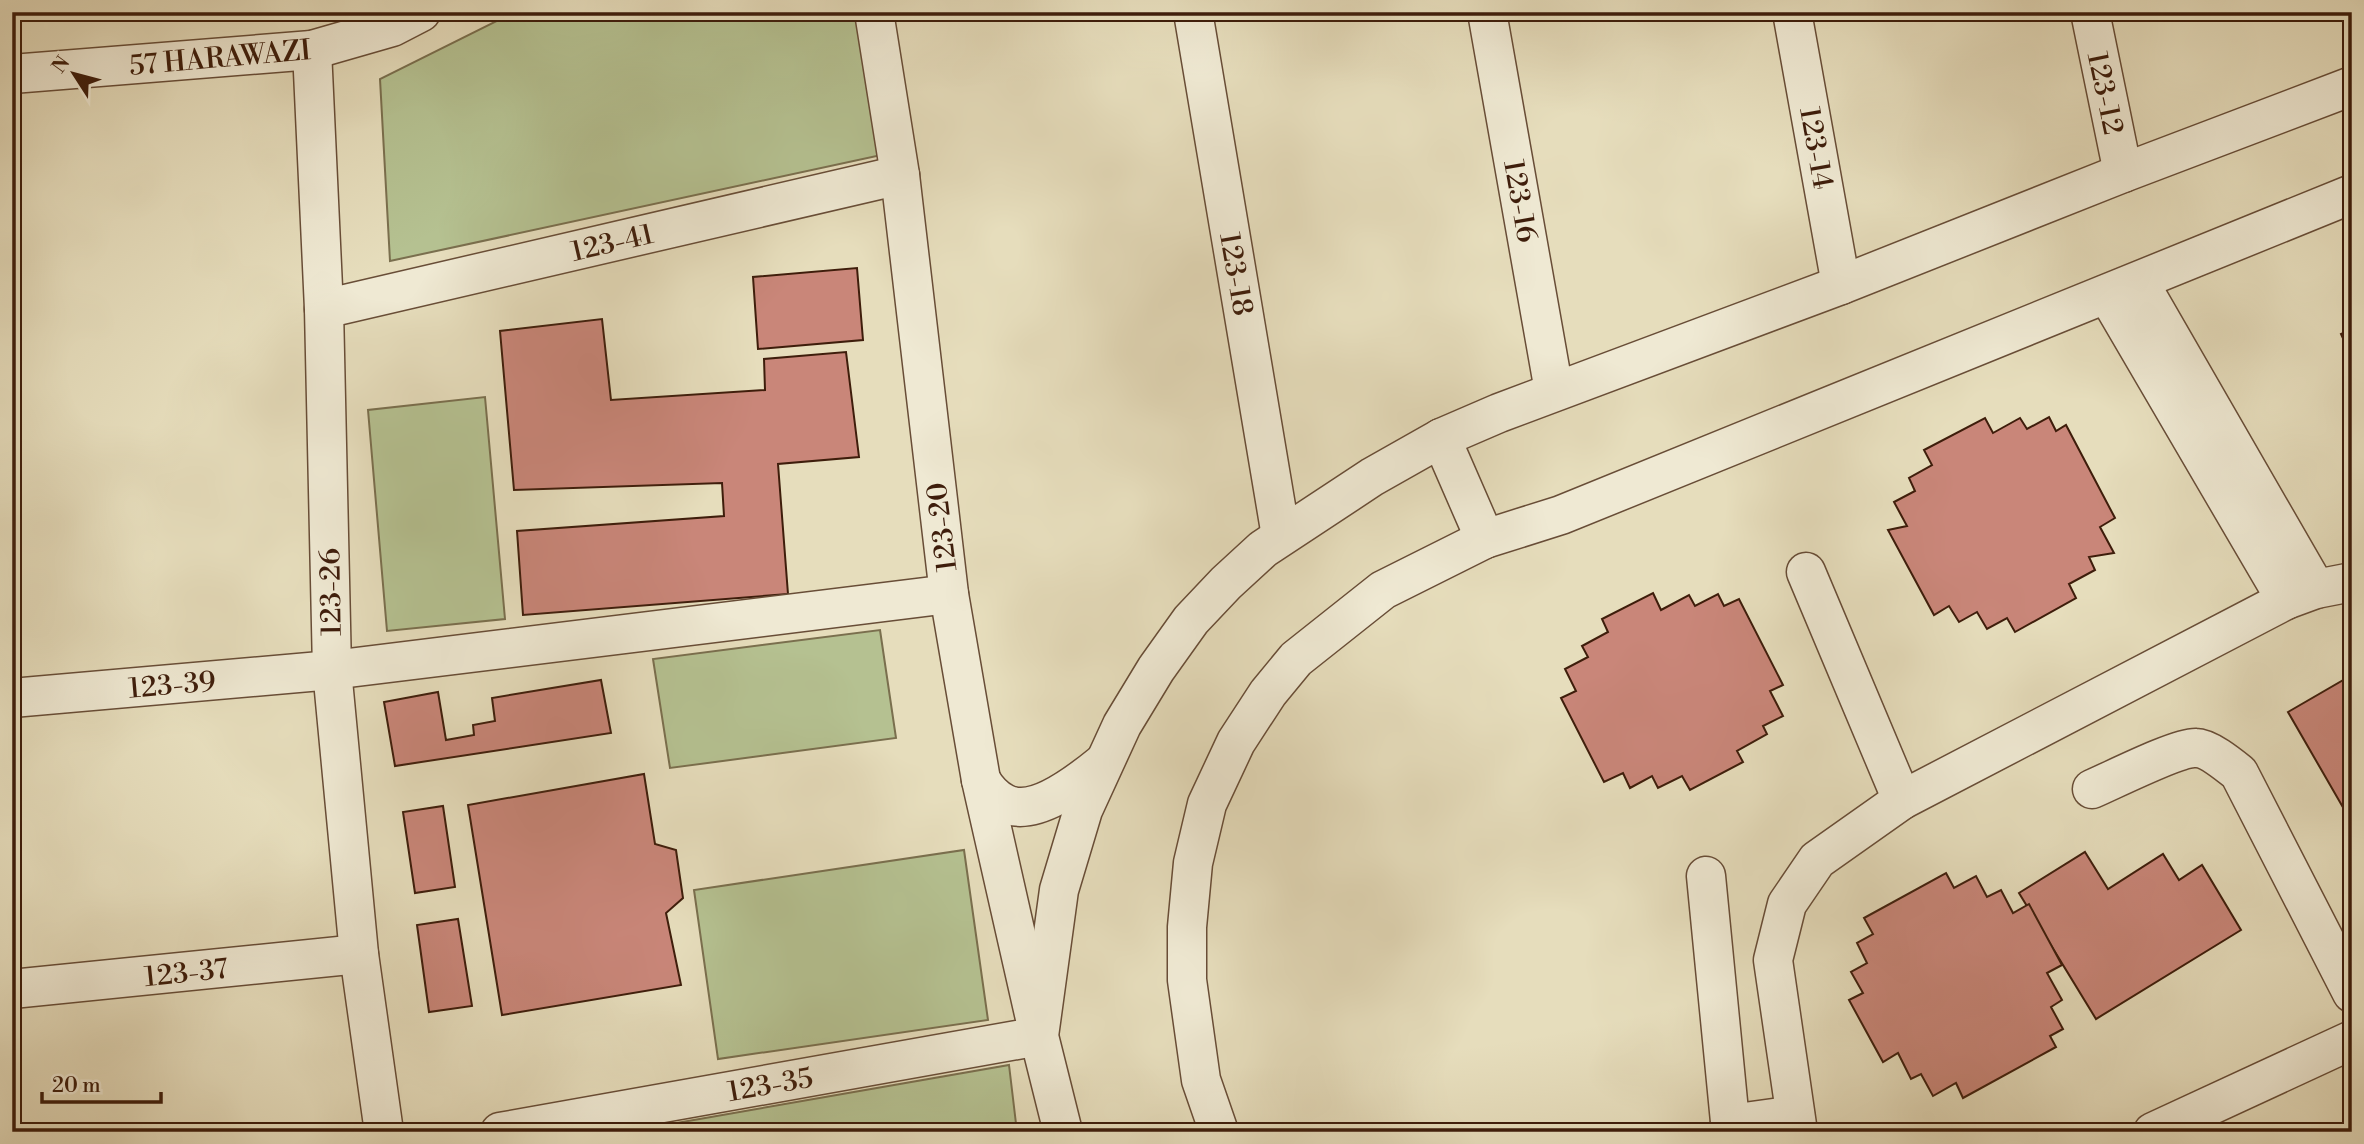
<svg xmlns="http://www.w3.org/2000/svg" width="2364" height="1144" font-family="'Libre Bodoni',serif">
  <rect width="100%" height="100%" fill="#e6ddbc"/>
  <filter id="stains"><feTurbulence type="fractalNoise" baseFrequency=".00286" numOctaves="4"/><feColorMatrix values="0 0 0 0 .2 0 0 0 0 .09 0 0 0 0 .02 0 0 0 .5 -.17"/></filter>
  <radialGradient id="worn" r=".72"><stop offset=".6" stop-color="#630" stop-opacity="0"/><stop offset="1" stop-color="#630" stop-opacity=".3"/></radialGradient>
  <g fill="#b5c191" stroke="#7a6f4e" stroke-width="2">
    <path d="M515,12H865L886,154L390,261L380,79Z"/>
    <path d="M485,397L505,619L387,631L368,410Z"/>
    <path d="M880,630L896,738L670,768L653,659Z"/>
    <path d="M964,850L988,1020L718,1059L694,890Z"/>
    <path d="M1009,1065L1017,1132H625Z"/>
  </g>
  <g fill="#c98679" stroke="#3e1d0b" stroke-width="2">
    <path d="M857,268L863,340L758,349L753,277Z"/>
    <path d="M602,319L611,400L765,390L764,359L846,352L859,457L778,464L788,594L523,615L517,531L724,516L722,483L514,490L500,331Z"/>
    <path d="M2352,329V358L2341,334Z"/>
    <path d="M2049,417L2056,431L2066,425L2115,518L2100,527L2114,553L2089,557L2095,570L2069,584L2076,598L2015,632L2007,618L1987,629L1977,612L1959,622L1949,606L1934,615L1888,530L1907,526L1894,502L1915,491L1909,478L1932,465L1924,450L1985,418L1993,433L2020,418L2027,429Z"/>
    <path d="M1653,593L1661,610L1689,595L1695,606L1718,594L1724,606L1739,599L1783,685L1770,691L1783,716L1763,726L1767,734L1737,751L1743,762L1690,790L1682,776L1658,788L1652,776L1630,788L1623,773L1604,782L1561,698L1576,691L1565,669L1588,657L1582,646L1608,632L1602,619Z"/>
    <path d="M2352,675V823L2288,712Z"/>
    <path d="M601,680L611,733L395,766L384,702L438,692L446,740L474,735L473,725L495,721L492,698Z"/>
    <path d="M644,774L655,844L676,850L683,898L666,913L681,985L502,1015L468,805Z"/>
    <path d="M443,806L455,887L415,893L403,812Z"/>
    <path d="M2085,852L2108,889L2163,854L2179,880L2202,865L2241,930L2096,1019L2019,893Z"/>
    <path d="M1946,873L1954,888L1976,876L1987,897L2001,890L2013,913L2029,904L2062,965L2047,973L2062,1000L2051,1007L2063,1029L2050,1036L2056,1047L1963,1098L1956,1083L1933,1096L1921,1074L1911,1079L1898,1053L1883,1062L1849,1000L1863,993L1851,972L1867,963L1857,943L1873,934L1864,918Z"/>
    <path d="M458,919L472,1006L429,1012L417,925Z"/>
  </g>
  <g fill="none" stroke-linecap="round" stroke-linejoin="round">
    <g stroke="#684d37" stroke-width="41">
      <g id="minor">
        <path d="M1193,12L1281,536"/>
        <path d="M1487,12L1554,391"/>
        <path d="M1792,12L1841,285"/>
        <path d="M2090,12L2123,173"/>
        <path d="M312,50L324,309L332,670L359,954L384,1132"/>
        <path d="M12,74L312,50L392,27L421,12"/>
        <path d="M2139,282L2316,589"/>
        <path d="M2107,294L2286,600"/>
        <path d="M324,309L900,175"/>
        <path d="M1441,438L1485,539"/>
        <path d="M1806,572L1902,800"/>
        <path d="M12,698L332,670L949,594"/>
        <path d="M981,780C987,790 994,798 1004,803C1034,819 1081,781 1103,763"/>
        <path d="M2092,789C2113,780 2178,747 2196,748C2208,748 2229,765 2239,773L2352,993"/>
        <path d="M1706,876L1731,1132"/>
        <path d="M12,989L359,954"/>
        <path d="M1730,1124L1795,1115"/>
        <path d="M500,1132L1039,1036L981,780L949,594L900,175L874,12"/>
        <path d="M1063,1132L1039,1036L1059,890L1083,810L1122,725L1156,669L1191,620L1226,583L1263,549L1372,477L1441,438L1499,413L1841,285L2123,173L2352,86"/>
        <path d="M1219,1132L1201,1080L1187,980V927L1193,863L1207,804L1236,742L1268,693L1296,659L1383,590L1485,539L1561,515L2352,194"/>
        <path d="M1798,1132L1773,960L1787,904L1817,860L1902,800L2286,600L2316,589L2352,582"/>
        <path d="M2153,1132L2352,1040"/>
      </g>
    </g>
    <use href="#minor" stroke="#efe9d3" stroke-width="38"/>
  </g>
  <g text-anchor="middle" stroke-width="7" stroke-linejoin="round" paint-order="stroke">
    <g font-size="28" fill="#3e1d0b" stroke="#efe9d3">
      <text transform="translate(220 57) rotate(-5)" y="10">57 HARAWAZI</text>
      <text transform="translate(2106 93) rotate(78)" y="10">123-12</text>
      <text transform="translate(1817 148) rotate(80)" y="10">123-14</text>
      <text transform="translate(1521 201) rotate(80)" y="10">123-16</text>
      <text transform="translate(612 242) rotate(-13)" y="10">123-41</text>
      <text transform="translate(1237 274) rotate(80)" y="10">123-18</text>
      <text transform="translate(941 527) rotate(-97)" y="10">123-20</text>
      <text transform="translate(330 592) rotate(-91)" y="10">123-26</text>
      <text transform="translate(172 684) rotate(-5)" y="10">123-39</text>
      <text transform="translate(186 972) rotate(-6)" y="10">123-37</text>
      <text transform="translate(770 1084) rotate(-10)" y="10">123-35</text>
    </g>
  </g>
  <rect width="2364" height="1144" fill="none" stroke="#e6ddbc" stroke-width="42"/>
  <rect x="14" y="14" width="2336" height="1116" fill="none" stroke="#3e1d0b" stroke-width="3.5"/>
  <rect x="21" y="21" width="2322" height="1102" fill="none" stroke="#3e1d0b" stroke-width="2"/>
  <g transform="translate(74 74) rotate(306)" stroke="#efe9d3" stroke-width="5" paint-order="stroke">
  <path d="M0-5L12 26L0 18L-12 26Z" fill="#3e1d0b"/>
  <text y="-10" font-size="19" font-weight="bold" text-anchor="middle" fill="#3e1d0b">N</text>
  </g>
  <path d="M42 1092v10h119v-10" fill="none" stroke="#3e1d0b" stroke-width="3.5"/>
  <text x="52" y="1092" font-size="21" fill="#3e1d0b" stroke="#efe9d3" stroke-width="5" paint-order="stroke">20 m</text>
  <rect width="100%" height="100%" filter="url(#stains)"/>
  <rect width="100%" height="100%" fill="url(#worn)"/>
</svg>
